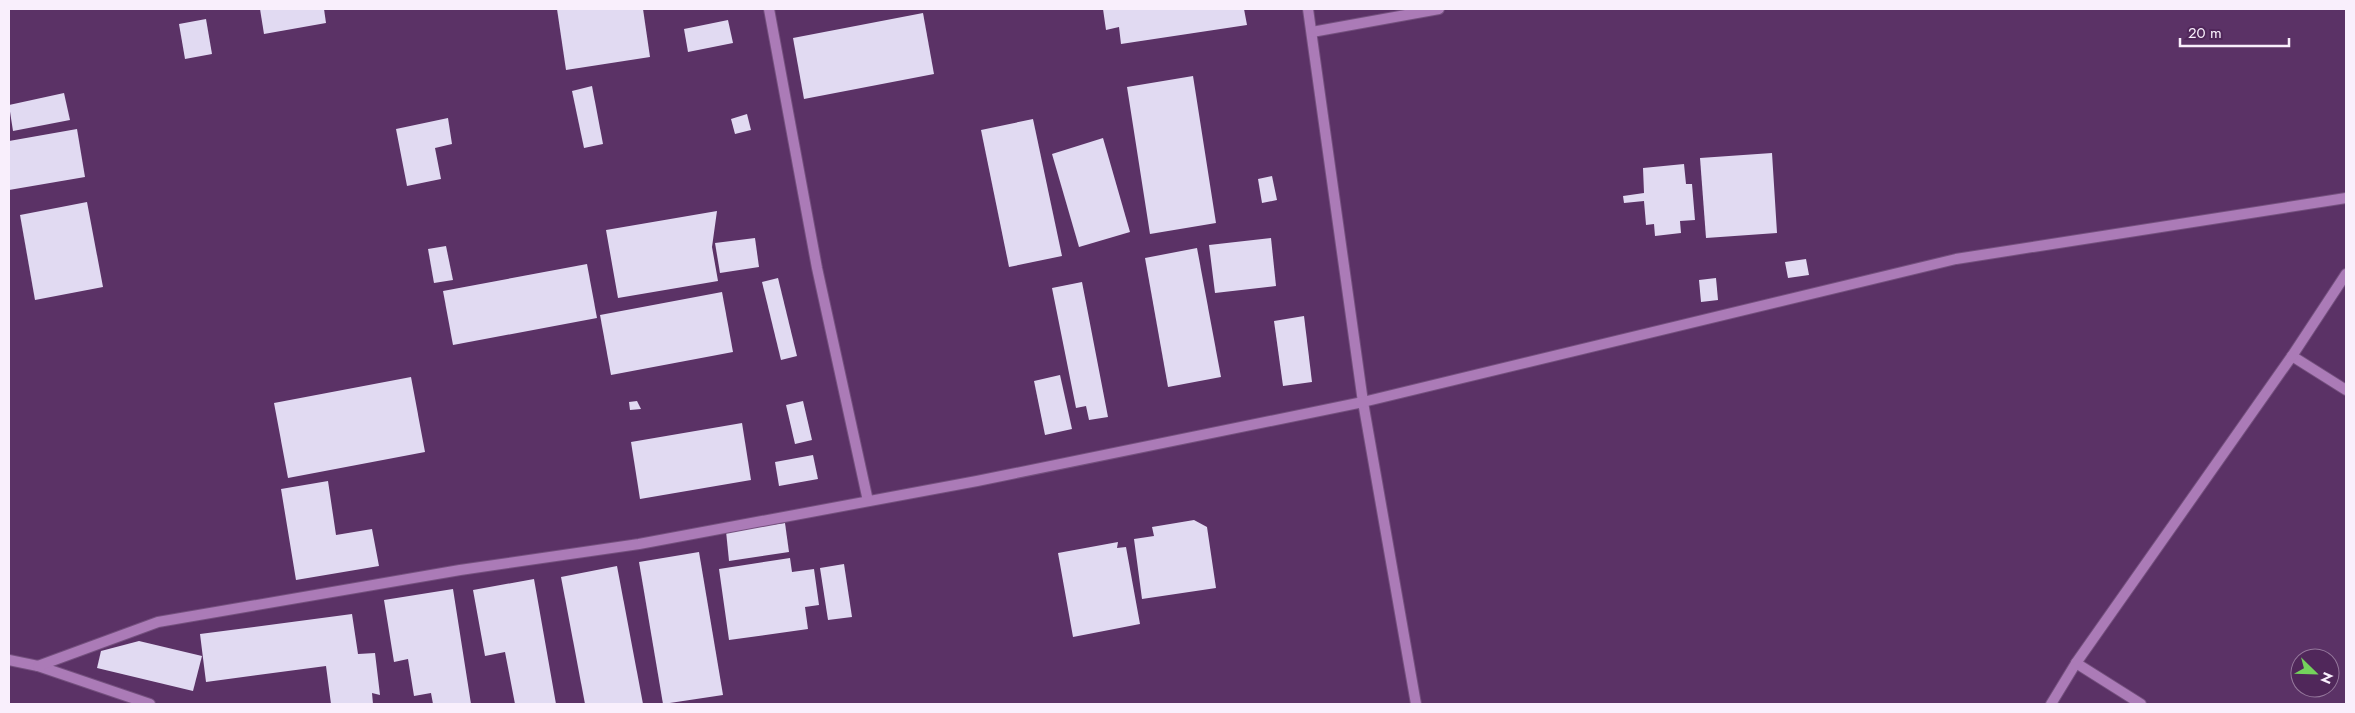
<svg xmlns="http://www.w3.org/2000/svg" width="2355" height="713" font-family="Jost,sans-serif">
  <rect width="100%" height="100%" fill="#5b3266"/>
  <g fill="#e1daf2">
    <path d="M260,9H324L326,23L264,34Z"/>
    <path d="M557,9H643L650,57L566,70Z"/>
    <path d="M1103,9H1244L1247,25L1121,44L1119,27L1106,30Z"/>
    <path d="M923,13L934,74L804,99L793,38Z"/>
    <path d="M206,19L212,54L185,59L179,24Z"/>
    <path d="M728,20L733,43L688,52L684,29Z"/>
    <path d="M1193,76L1216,223L1150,234L1127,87Z"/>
    <path d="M592,86L603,144L584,148L572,91Z"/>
    <path d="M64,93L70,120L13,131L9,105Z"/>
    <path d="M747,114L751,130L735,134L731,119Z"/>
    <path d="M448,118L452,144L435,148L441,179L407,186L396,129Z"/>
    <path d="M1033,119L1062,256L1009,267L981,130Z"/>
    <path d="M77,129L85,177L9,190V141Z"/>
    <path d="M1103,138L1130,232L1079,247L1052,154Z"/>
    <path d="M1772,153L1777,233L1706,238L1700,158Z"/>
    <path d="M1684,164L1686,184H1692L1695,220L1680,221L1681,233L1655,236L1654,224L1646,225L1644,201L1624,203L1623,196L1644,193L1643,168Z"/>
    <path d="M1272,176L1277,200L1262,203L1258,179Z"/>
    <path d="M87,202L103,287L35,300L20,215Z"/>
    <path d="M717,211L712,247L718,281L618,298L606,230Z"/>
    <path d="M755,238L759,267L720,273L715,243Z"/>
    <path d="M1271,238L1276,286L1215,293L1209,245Z"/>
    <path d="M446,246L453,280L434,283L428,249Z"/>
    <path d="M1197,248L1221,377L1168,387L1145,258Z"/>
    <path d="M1806,259L1809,275L1788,278L1785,262Z"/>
    <path d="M587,264L597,318L453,345L443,291Z"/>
    <path d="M778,278L797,356L781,360L762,282Z"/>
    <path d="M1716,278L1718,300L1701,302L1699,280Z"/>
    <path d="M1082,282L1108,417L1089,420L1086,406L1076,408L1052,288Z"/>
    <path d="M722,292L733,352L611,375L600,315Z"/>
    <path d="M1304,316L1312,382L1283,386L1274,321Z"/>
    <path d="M1060,375L1072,429L1045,435L1034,381Z"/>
    <path d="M411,377L425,452L288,478L274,403Z"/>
    <path d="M637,401L641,409L630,410L629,402Z"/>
    <path d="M803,401L812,440L795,444L786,405Z"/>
    <path d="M742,423L751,480L640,499L631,442Z"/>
    <path d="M813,455L818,479L779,486L775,462Z"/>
    <path d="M328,481L336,535L372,529L379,566L296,580L281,489Z"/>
    <path d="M1194,520L1207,527L1216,588L1142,599L1134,539L1154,536L1152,527Z"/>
    <path d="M785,523L789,552L729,561L726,531Z"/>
    <path d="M1118,542L1117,548L1126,547L1140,624L1073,637L1058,553Z"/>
    <path d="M699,552L723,695L663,704L639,562Z"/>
    <path d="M790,558L792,572L814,569L819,605L805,607L808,629L729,640L719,569Z"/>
    <path d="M844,564L852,617L828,620L820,568Z"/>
    <path d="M617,566L643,704H585L561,577Z"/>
    <path d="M534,579L556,704H515L505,652L485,656L473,590Z"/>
    <path d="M453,589L471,704H433L431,693L414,696L408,659L394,662L384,600Z"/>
    <path d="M352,614L358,654L375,653L380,695L372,693L373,704H331L326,666L206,682L200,634Z"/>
    <path d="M139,641L202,656L193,691L97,668L101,651Z"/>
  </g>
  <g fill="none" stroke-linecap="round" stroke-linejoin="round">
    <g stroke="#74507e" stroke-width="12">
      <g id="minor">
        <path d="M769,9L817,268L868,501"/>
        <path d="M1308,9L1363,402L1416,704"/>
        <path d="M1312,32L1439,9"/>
        <path d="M2292,356L2346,390"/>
        <path d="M9,660L38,666L150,704"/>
        <path d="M2076,663L2141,704"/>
        <path d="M38,666L158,622L460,570L639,544L977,481L1363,402L1956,259L2346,198"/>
        <path d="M2051,704L2076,663L2292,356L2346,274"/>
      </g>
    </g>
    <use href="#minor" stroke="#ab7bb7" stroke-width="10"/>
  </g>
  <rect width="2355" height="713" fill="none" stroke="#f9effc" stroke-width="20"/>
  <g transform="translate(2315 673) rotate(113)"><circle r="24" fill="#50275a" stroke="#94779b"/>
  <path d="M0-4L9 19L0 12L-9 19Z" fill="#74d25c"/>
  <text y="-8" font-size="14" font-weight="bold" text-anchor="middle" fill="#f9effc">N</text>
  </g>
  <path d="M2180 38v8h109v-8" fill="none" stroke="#f9effc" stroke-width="2.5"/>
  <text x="2188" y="38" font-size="15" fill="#f9effc" stroke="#50275a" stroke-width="4" paint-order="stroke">20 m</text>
</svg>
